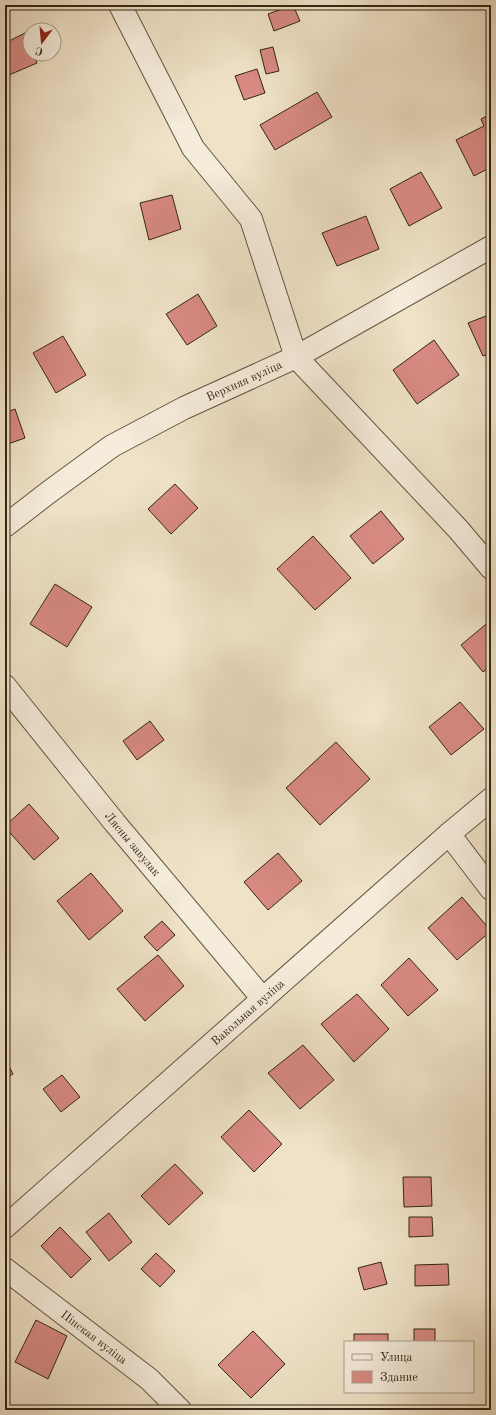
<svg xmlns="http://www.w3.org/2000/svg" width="496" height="1415" font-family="'Old Standard TT',serif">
  <rect width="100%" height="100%" fill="#efe2c7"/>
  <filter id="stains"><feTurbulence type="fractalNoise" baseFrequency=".005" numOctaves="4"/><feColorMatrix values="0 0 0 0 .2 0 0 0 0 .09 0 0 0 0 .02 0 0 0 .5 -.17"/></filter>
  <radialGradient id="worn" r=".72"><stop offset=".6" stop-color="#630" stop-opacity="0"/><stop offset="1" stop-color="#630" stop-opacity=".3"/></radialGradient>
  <g fill="#d88a83" stroke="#322615">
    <path d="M293,5L300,21L274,31L268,14Z"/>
    <path d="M25,33L30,45V54H34L37,63L9,75L5,67V43Z"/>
    <path d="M273,47L279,71L266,74L260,50Z"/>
    <path d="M257,69L265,93L244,100L235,76Z"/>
    <path d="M317,92L332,117L275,150L260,125Z"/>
    <path d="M491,114V167L474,176L456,140L484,126L481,119Z"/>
    <path d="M421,172L442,208L409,226L390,189Z"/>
    <path d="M172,195L181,229L149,240L140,203Z"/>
    <path d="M366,216L379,249L337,266L322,233Z"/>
    <path d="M198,294L217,326L187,345L166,314Z"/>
    <path d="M491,314V353L483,356L468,323Z"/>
    <path d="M63,336L86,375L56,393L33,353Z"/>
    <path d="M434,340L459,375L417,404L393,370Z"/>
    <path d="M15,409L25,438L5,445V413Z"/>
    <path d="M175,484L198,508L171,534L148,509Z"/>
    <path d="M381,511L404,539L373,564L350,536Z"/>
    <path d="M313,536L351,578L315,610L277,569Z"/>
    <path d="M55,584L92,607L67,647L30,624Z"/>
    <path d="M491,620V666L483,672L461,645Z"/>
    <path d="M460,702L484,729L451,755L429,727Z"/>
    <path d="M150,721L164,740L137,760L123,741Z"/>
    <path d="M336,742L370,779L320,825L286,788Z"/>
    <path d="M29,804L59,838L34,860L5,827V826Z"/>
    <path d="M278,853L302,881L268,910L244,882Z"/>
    <path d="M91,873L123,911L89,940L57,901Z"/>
    <path d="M462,897L491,931L457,960L428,928Z"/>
    <path d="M162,921L175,935L157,951L144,937Z"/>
    <path d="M158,955L184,986L145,1021L117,989Z"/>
    <path d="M409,958L438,990L408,1016L381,985Z"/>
    <path d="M357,994L389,1029L354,1062L321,1024Z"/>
    <path d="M303,1045L334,1080L300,1109L268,1073Z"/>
    <path d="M5,1059L13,1074L5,1079Z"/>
    <path d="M62,1075L80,1097L61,1112L43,1089Z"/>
    <path d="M249,1110L282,1144L254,1172L221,1137Z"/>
    <path d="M175,1164L203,1193L169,1225L141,1196Z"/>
    <path d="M403,1177H431L432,1206L404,1207Z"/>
    <path d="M109,1213L132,1242L109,1261L86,1232Z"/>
    <path d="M409,1217H432L433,1236L409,1237Z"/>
    <path d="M60,1227L91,1259L71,1278L41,1246Z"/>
    <path d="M156,1253L175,1271L160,1287L141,1269Z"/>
    <path d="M381,1262L387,1284L364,1290L358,1268Z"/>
    <path d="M448,1264L449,1285L415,1286V1265Z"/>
    <path d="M36,1320L67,1336L48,1379L15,1362Z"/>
    <rect x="414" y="1329" width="21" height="13"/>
    <path d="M253,1331L285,1364L251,1398L218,1365Z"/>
    <rect x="354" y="1334" width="34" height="8"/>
  </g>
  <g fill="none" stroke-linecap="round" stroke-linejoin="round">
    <g stroke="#615542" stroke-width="24">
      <g id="street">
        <path d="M120,5L193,148L251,219L296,357L458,529L491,568"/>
        <path id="s1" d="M5,526L49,492L112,446L184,408L296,357L491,247"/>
        <path id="s2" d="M5,686L115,823L263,999"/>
        <path d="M449,834L491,889"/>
        <path id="s3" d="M5,1227L449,834L491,799"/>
        <path id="s4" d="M5,1269L149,1379L180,1410"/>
      </g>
    </g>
    <use href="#street" stroke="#f5ecdb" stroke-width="22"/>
  </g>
  <g text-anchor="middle" stroke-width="3.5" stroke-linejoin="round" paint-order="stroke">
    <g font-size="12" fill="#322615" stroke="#f5ecdb">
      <text dy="4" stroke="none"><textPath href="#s1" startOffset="281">Верхняя вуліца</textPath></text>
      <text dy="4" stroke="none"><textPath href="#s2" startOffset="203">Лясны завулак</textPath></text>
      <text dy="4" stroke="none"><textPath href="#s3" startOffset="324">Вакольная вуліца</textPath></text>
      <text dy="4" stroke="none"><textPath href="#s4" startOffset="112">Пінская вуліца</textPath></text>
    </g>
  </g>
  <rect width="496" height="1415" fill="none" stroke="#efe2c7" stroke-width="20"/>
  <rect x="6" y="6" width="484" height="1403" fill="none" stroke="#322615" stroke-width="2"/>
  <rect x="10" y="10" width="476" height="1395" fill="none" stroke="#322615"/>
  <rect x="344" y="1341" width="130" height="52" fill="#f5ecdb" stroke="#a79d8c"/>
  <rect x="352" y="1354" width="20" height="6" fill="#f5ecdb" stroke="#a79d8c"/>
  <text x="380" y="1361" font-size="12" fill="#322615">Улица</text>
  <rect x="352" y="1371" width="20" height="12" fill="#d88a83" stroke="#a79d8c"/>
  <text x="380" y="1381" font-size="12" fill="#322615">Здание</text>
  <g transform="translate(42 42) rotate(196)"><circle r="19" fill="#f5ecdb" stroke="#a79d8c"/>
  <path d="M0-3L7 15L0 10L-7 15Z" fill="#8f2418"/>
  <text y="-6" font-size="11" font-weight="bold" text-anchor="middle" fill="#322615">С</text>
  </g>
  <rect width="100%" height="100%" filter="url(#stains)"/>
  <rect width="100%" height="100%" fill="url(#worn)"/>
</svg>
